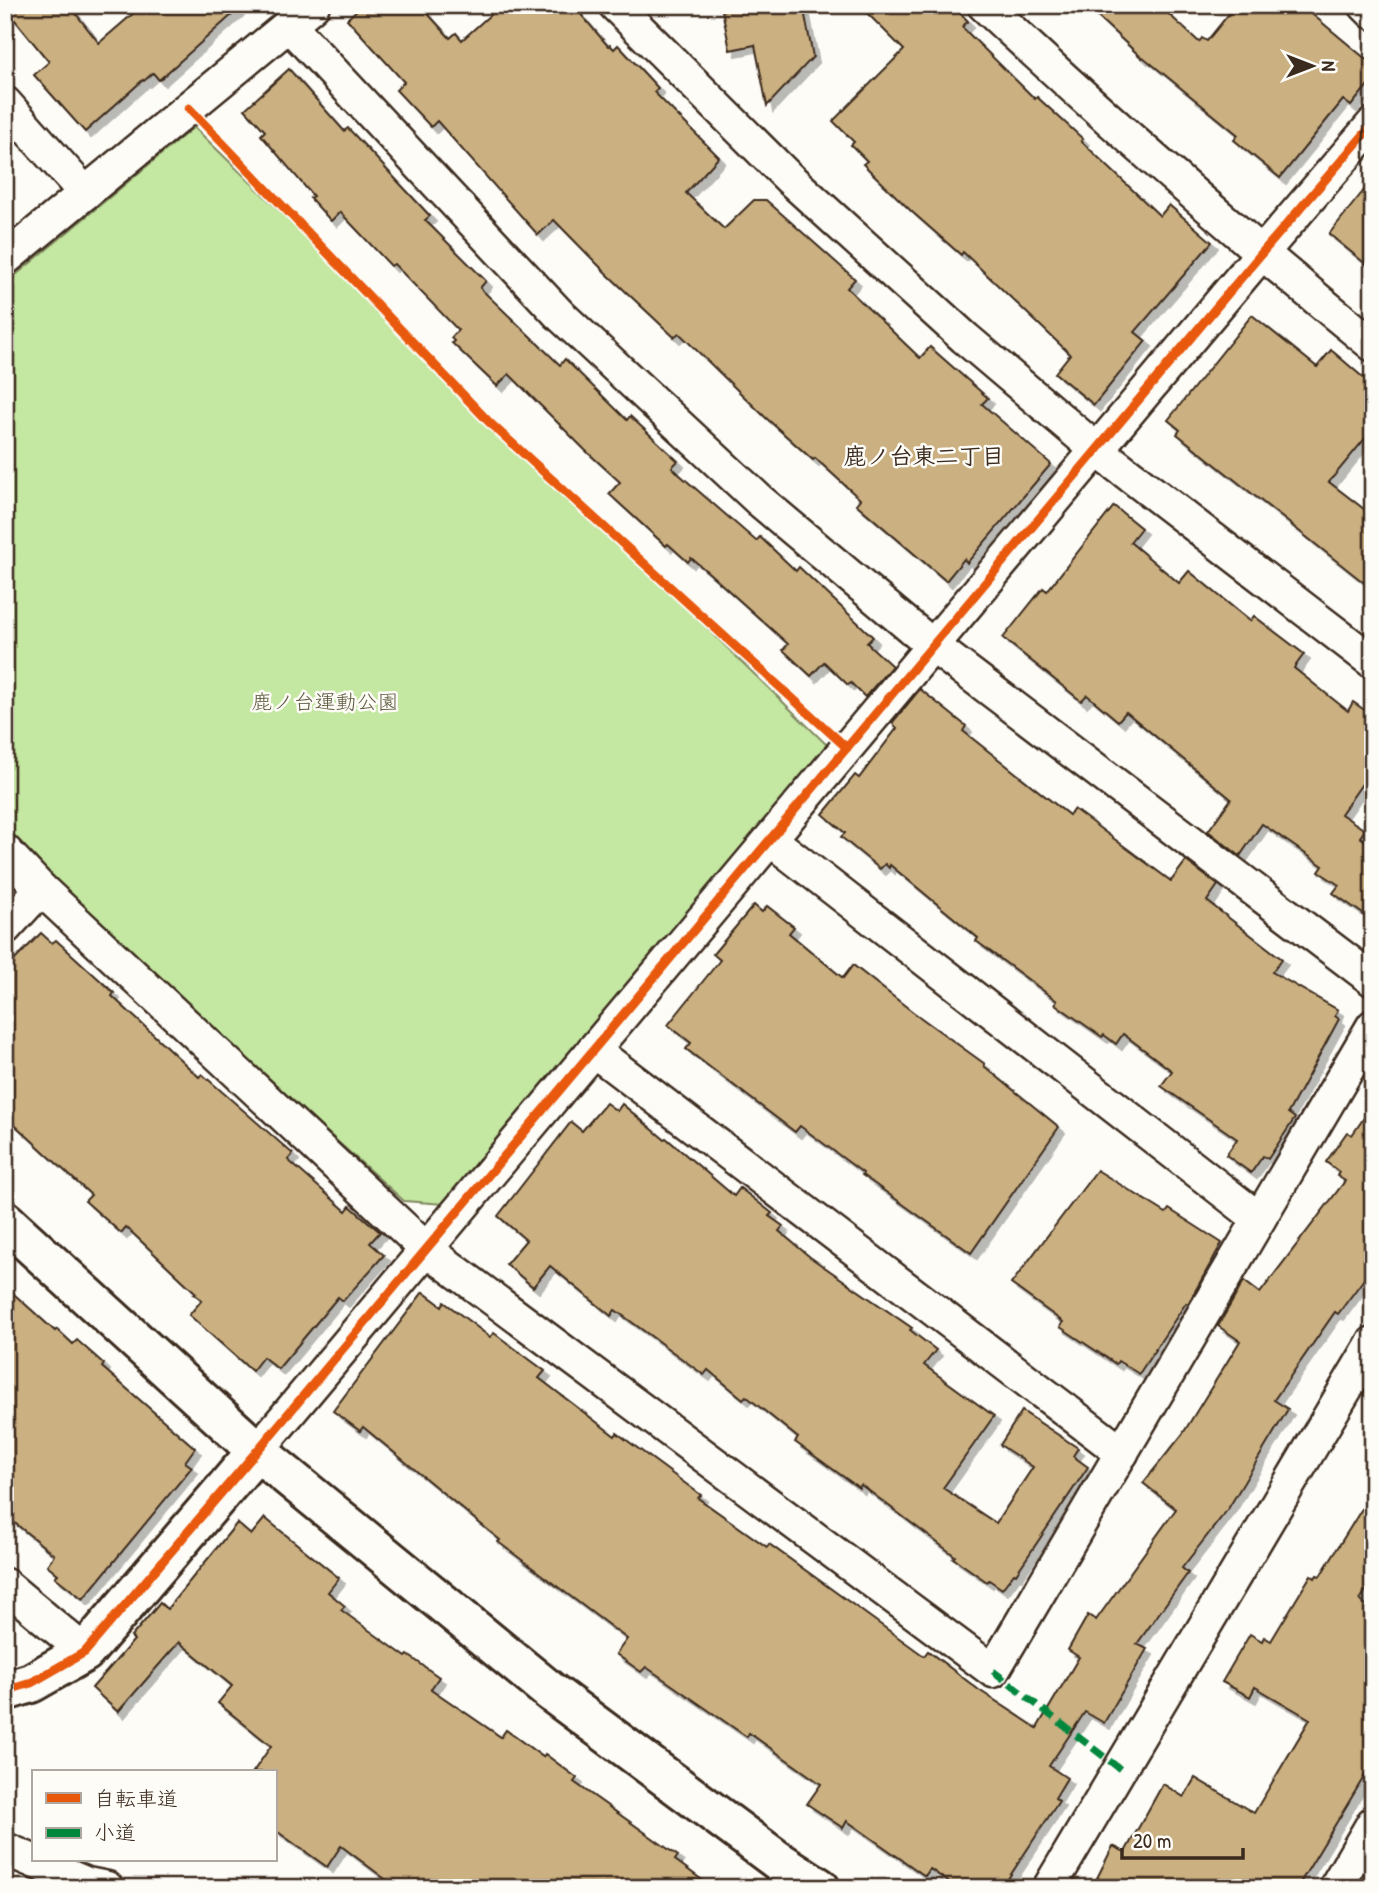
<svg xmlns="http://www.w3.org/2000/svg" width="1378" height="1893" font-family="'Patrick Hand','Klee One',sans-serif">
  <defs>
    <filter id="shadow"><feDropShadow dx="6" dy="6" stdDeviation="0" flood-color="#0004"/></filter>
  </defs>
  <rect width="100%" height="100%" fill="#fdfcf7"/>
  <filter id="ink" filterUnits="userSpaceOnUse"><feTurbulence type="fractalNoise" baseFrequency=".0143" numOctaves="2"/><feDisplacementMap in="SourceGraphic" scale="14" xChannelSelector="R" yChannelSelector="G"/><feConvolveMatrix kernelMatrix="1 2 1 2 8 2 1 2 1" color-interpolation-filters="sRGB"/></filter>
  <g filter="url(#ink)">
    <path fill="#c4e7a1" stroke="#808860" stroke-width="2" d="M194,127L829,747L444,1204L404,1201L53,887L5,836V284Z"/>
    <g fill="#cbb081" stroke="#3b2a1e" stroke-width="2" filter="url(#shadow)">
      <path d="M5,5H69L99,43L143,5H243L159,80L153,73L144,81L143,80L85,132L34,75L49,62L5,8Z"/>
      <path d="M362,5H420L450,38L456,33L462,40L501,5H573L608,46L610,45L614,49L618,45L658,88L654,92L719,157L686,193L724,229L754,200H766L855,279L847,288L920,358L930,347L988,398L982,404L1051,464L967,563L964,559L946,581L856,504L860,499L815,458L813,460L765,417L679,333L674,337L606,273L554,220L538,235L437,121L431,127L396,90L404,82L347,19Z"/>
      <path d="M746,5H803L813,57L767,106L755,45L730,50L722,10Z"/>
      <path d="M859,5H952L968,21L962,27L1035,99L1037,97L1083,139L1081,141L1160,216L1169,205L1212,242L1135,332L1146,341L1094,405L1055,373L1070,354L963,252L961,255L911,211L863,164L867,161L851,145L854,142L833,121L904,50Z"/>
      <path d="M1085,5H1159L1199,42L1202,38L1207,41L1236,5H1301L1373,65V79L1351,106L1343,100L1280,178L1234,140L1238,135L1143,57L1142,58Z"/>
      <path d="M289,69L344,131L348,128L430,216L425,220L486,281L480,288L560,365L565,359L627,420L630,416L678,461L672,467L680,475L756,541L760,537L796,571L799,567L873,637L867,643L892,666L865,697L851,683L848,685L824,662L811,676L783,650L788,644L709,573L691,558L688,562L668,544L666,546L609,494L620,482L585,450L509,374L497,386L452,343L454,341L451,338L458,330L394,264L391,266L340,212L331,221L310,198L313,196L261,135L265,131L245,109Z"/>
      <path d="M1373,179V270L1329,234Z"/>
      <path d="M1252,315L1317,367L1331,350L1373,386V429L1329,482L1373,516V590L1177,434L1180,430L1168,420Z"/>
      <path d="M1114,506L1141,528L1130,542L1179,583L1189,571L1250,621L1254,616L1304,654L1294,668L1348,711L1353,702L1373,716V768L1341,814L1365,830L1360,837L1369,843L1373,837V921L1333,893L1339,885L1319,872L1323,866L1262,824L1240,856L1208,831L1231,799L1126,712L1118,721L1087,695L1081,701L1003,638L1043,588L1047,591Z"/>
      <path d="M920,689L966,726L963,731L1069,815L1074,809L1171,881L1186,861L1218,885L1207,901L1282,959L1272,972L1338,1010L1335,1016L1339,1019L1288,1113L1295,1118L1268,1159L1263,1156L1251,1173L1226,1155L1237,1139L1161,1086L1172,1071L1123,1034L1116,1044L1104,1035L1102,1037L1055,1004L1057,1001L976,941L978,938L890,865L889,868L885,864L880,869L841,837L845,833L823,814L855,775L859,778L897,728L892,723Z"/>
      <path d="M754,905L762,912L767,906L794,927L789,933L843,978L853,965L913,1012L985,1064L984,1066L1059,1127L971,1253L862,1175L863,1173L800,1126L795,1132L686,1049L691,1043L668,1025L720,960L713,954Z"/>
      <path d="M41,933L52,943L56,940L114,993L112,996L199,1077L202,1074L293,1154L288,1160L346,1211L350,1206L380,1232L370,1243L384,1255L343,1301L338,1297L278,1369L263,1357L252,1371L189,1315L202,1300L194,1294L196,1293L126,1227L121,1233L85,1201L91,1195L5,1116V970Z"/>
      <path d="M606,1103L617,1111L622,1104L664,1139L666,1138L734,1196L740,1188L772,1213L769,1216L783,1226L779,1231L810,1257L912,1328L910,1330L936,1350L924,1365L994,1416L943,1488L996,1523L1033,1467L1000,1445L1022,1411L1078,1448L1073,1456L1088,1467L1016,1574L1014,1573L1002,1589L989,1580L987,1582L953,1558L955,1556L861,1485L859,1488L795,1442L798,1438L746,1396L743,1399L708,1370L704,1375L615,1310L611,1316L550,1266L533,1287L506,1264L526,1240L498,1216L571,1122L582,1131Z"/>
      <path d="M1373,1105V1267L1338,1314L1335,1312L1274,1400L1288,1409L1228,1509L1182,1568L1188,1573L1137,1644L1147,1649L1104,1723L1085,1712L1049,1766L1067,1778L1055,1798L1059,1801L1002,1888H957L930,1869L925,1876L847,1821L843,1828L807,1804L821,1784L749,1733L747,1737L646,1667L641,1672L616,1654L627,1639L498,1542L500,1540L363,1427L360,1431L333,1411L423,1292L442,1306L444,1302L490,1337L494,1333L545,1371L539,1378L615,1436L617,1433L701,1495L698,1498L767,1547L769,1544L924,1656L928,1651L979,1690L1037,1728L1079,1657L1068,1650L1088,1615L1096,1620L1176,1509L1143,1483L1182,1435L1240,1341L1218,1326L1244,1281L1260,1293L1345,1181L1337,1176L1339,1172L1326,1162L1347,1132L1352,1135Z"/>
      <path d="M1097,1170L1166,1213L1169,1209L1222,1243L1188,1304L1186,1303L1139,1374L1118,1361L1116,1364L1060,1327L1063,1322L1011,1284Z"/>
      <path d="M5,1286L55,1331L57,1329L73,1344L77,1340L104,1364L102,1367L195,1448L185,1462L192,1467L83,1599L55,1577L58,1574L47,1565L54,1555L5,1515Z"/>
      <path d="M1373,1491V1579L1360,1600L1373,1611V1762L1297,1888H1117L1097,1878L1113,1846L1125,1852L1163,1784L1184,1797L1195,1778L1254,1813L1310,1719L1255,1687L1250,1697L1222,1682L1250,1634L1262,1641L1264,1637L1271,1641L1311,1575L1315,1578L1317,1575L1320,1576Z"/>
      <path d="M265,1518L339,1578L328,1592L345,1606L341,1610L406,1657L408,1655L439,1677L431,1689L501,1737L506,1730L543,1757L545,1754L577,1778L574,1782L678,1856L675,1860L713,1888H397L341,1846L327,1867L275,1830V1772H253L271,1746L218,1703L232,1686L179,1642L118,1712L92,1688L134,1640L131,1637L160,1603L167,1609L237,1523L251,1535Z"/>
    </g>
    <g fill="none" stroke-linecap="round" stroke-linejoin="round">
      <g stroke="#3b2a1e" stroke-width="37">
        <g id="street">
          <path d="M615,5L789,178L965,338L1097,450L1373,662"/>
          <path d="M984,5C1110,123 1239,236 1373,345"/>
          <path d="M1365,5L1373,13"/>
          <path d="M289,25L559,314L759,500L933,646L1373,980"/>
          <path d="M5,103L85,193"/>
          <path d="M5,259L313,5"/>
          <path d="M771,840L1259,1219"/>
          <path d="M5,851L41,889L426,1249L993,1671L1373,1026"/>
          <path d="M5,928L41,889"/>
          <path d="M593,1050L1122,1453"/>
          <path d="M257,1451L1261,254L1373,124"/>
          <path d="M5,1585L85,1652"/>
          <path d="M5,1849L87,1884L107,1888"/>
          <path d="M1049,1888L1373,1343"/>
          <path d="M1335,1888L1373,1823"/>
        </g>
      </g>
      <g stroke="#3b2a1e" stroke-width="44">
        <g id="secondary">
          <path d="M5,1221L257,1451L551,1692L777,1860L820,1888"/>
          <path d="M5,1691L31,1683L85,1652L257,1451"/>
        </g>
      </g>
      <use href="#street" stroke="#fdfcf7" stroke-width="32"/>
      <use href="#secondary" stroke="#fdfcf7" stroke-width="38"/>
      <path stroke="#00873e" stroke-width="7" stroke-dasharray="14 7" stroke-linecap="butt" d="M993,1671L1120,1769"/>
      <g stroke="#fdfcf7" stroke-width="13">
        <g id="cycleway">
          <path d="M189,108L490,423L847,748"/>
          <path d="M5,1691L31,1683L85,1652L257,1451L1261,254L1373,124"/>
        </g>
      </g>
      <use href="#cycleway" stroke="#e8590c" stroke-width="9"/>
    </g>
  </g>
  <g text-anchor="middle" stroke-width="5" stroke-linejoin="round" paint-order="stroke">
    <g font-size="21" fill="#5d593f" stroke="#fdfcf7">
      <text x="325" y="709">鹿ノ台運動公園</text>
    </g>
    <g font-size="23" font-weight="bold" fill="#3b2a1e" stroke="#fdfcf7">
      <text x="924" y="464">鹿ノ台東二丁目</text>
    </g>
  </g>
  <rect width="1378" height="1893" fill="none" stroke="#fdfcf7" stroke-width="28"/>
  <rect x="14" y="14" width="1350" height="1865" fill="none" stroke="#3b2a1e" stroke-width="2.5" filter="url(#ink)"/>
  <rect x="32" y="1770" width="245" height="91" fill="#fdfcf7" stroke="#afa8a0" stroke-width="2"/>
  <rect x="46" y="1793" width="35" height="10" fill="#e8590c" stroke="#afa8a0" stroke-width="2"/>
  <text x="94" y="1806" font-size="21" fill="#3b2a1e">自転車道</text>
  <rect x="46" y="1828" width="35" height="10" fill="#00873e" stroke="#afa8a0" stroke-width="2"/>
  <text x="94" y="1840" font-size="21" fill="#3b2a1e">小道</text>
  <g transform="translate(1312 66) rotate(90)" stroke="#fdfcf7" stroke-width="5" paint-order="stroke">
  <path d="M0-5L12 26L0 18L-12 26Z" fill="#3b2a1e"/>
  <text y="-10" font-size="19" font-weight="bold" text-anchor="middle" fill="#3b2a1e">N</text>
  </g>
  <path d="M1122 1848v10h121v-10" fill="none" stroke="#3b2a1e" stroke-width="3.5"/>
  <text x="1133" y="1848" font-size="21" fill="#3b2a1e" stroke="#fdfcf7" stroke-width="5" paint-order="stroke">20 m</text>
</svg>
